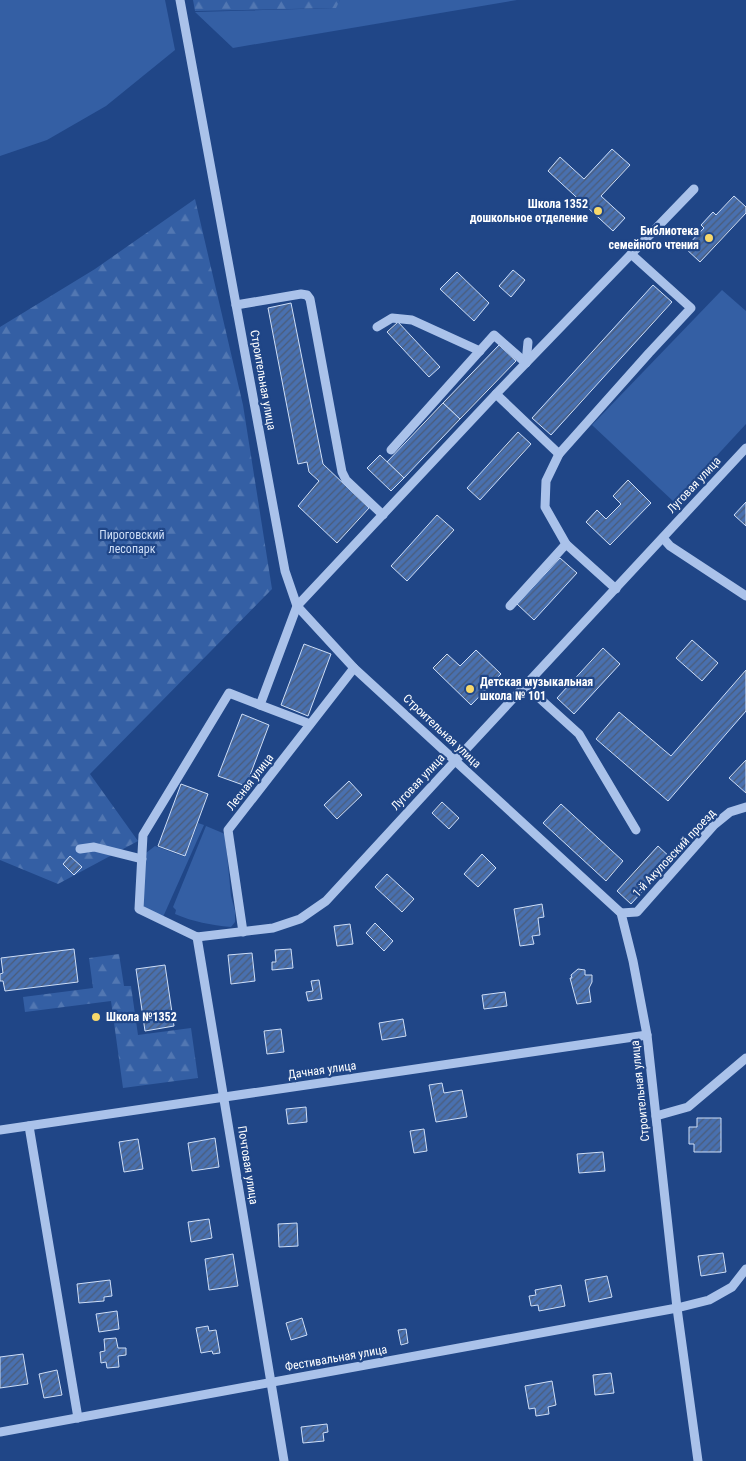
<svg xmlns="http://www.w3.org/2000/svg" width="746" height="1461" font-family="'Roboto Condensed',sans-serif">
  <defs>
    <pattern id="forest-firs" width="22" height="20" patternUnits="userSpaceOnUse" patternTransform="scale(1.25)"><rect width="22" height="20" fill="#345fa4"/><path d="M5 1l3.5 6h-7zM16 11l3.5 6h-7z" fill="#5277b2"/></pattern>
    <pattern id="building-hatch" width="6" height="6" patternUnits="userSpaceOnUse" patternTransform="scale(1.25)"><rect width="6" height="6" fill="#4970af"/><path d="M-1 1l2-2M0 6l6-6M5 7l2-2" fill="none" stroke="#4b5c79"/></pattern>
  </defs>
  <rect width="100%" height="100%" fill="#204687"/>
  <g fill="#345fa4">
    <path d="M0,0H165L175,50L106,106L47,140L0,156Z"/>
    <path d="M340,0H517L233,48L195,12L335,8Z"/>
    <path d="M722,290L746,311V424L674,502L592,425Z"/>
    <path d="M198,823L204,825L163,917L142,907L146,853L155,846L185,857Z"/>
    <path d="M206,826L225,834L231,896L235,911V922L231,927C210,925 194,922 175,914L176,910L173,907Z"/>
  </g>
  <g fill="url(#forest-firs)">
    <path d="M193,0H340L336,8L195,11Z"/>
    <path d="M195,199L243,405L272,589L90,774L138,841L58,884L0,860V327L95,269Z"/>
    <path d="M119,954L124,986H131L138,1035L191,1028L198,1078L123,1088L111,1001L25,1012L23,997L93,988L89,958Z"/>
  </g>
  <g fill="url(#building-hatch)" stroke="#cedef7">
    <path d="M612,149L630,165L601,196L625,218L613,231L548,171L560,157L584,179Z"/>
    <path d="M734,196L746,207V213L700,262L685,248L704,228L701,225L713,212L716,215Z"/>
    <path d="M513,270L525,280L511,297L499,286Z"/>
    <path d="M457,272L489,303L474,321L440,289Z"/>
    <path d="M653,285L672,302L551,435L532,418Z"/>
    <path d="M291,303L323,464L369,508L337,543L298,506L319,481L309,472L307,462L298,464L268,308Z"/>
    <path d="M398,322L440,367L429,377L387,332Z"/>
    <path d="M499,345L516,361L460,419L443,403Z"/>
    <path d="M443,403L460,419L404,478L387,462Z"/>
    <path d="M518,432L531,444L480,500L467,488Z"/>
    <path d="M380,455L404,478L391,491L367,468Z"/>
    <path d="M628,480L651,503L610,545L586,522L597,510L606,519L621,504L613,496Z"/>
    <path d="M746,502V526L734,515Z"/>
    <path d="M437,515L454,530L407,581L391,566Z"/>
    <path d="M560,558L577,573L534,620L517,604Z"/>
    <path d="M692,640L718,663L702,681L676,658Z"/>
    <path d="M304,644L331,654L308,716L281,705Z"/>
    <path d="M603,648L620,664L574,714L557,698Z"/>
    <path d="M476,650L501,674L471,705L433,668L447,654L460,666Z"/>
    <path d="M746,670V711L668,801L596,739L619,712L671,756Z"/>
    <path d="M242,714L269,725L246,786L218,776Z"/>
    <path d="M746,760V793L729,778Z"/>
    <path d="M349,781L362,795L337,819L324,805Z"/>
    <path d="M181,784L208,794L185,856L158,846Z"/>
    <path d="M442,802L459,818L449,829L432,813Z"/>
    <path d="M561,804L623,861L606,881L543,823Z"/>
    <path d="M658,846L672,859L631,904L617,891Z"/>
    <path d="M482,854L496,868L478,887L464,874Z"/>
    <path d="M70,856L82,867L74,875L63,864Z"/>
    <path d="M387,874L414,899L402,912L375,887Z"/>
    <path d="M542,904L544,917L538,918L540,935L532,936L534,944L520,946L514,909Z"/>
    <path d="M375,923L393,941L384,951L366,933Z"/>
    <path d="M350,924L353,944L337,946L334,926Z"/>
    <path d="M74,949L78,982L5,991L3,981H0V974L3,973L1,958Z"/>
    <path d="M291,949L293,968L272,970V962H276L275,950Z"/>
    <path d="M252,953L255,981L231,984L228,955Z"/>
    <path d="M165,965L174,1026L145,1031L136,969Z"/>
    <path d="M578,969L585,970V975H592V982L589,988L591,1002L577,1004L570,978H572L571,975Z"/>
    <path d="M319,980L322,999L308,1001L306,992L313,991L311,981Z"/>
    <path d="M505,992L507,1006L484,1009L482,995Z"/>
    <path d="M403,1019L406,1036L382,1040L379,1023Z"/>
    <path d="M281,1029L284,1052L267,1054L264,1031Z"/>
    <path d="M442,1083L444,1093L462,1090L467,1117L436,1122L429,1085Z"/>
    <path d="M306,1107L307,1122L288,1124L286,1109Z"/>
    <path d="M697,1118H721V1152H694V1144H689V1127H697Z"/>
    <path d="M424,1129L427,1151L414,1153L410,1131Z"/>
    <path d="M215,1138L219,1167L192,1171L188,1143Z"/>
    <path d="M138,1139L143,1169L124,1172L119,1142Z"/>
    <path d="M603,1152L605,1171L579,1173L577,1154Z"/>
    <path d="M209,1219L212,1238L191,1242L188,1222Z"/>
    <path d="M297,1223L298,1246L279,1247L278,1224Z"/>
    <path d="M723,1253L726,1272L701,1276L698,1256Z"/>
    <path d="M233,1254L238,1286L209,1290L205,1259Z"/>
    <path d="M607,1276L612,1297L589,1302L585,1280Z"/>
    <path d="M110,1280L112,1296L104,1297V1301L79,1303L77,1284Z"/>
    <path d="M561,1285L565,1306L539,1311L538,1305L531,1306L529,1296L536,1295L535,1290Z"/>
    <path d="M117,1311L119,1329L99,1332L96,1314Z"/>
    <path d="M302,1318L307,1335L291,1340L286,1323Z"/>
    <path d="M208,1326L209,1331L216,1330L220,1353L213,1354L212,1351L201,1353L196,1328Z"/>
    <path d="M406,1329L408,1343L401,1345L398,1330Z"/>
    <path d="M116,1338L118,1348H126V1355L118,1356L119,1367L107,1368L106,1362L101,1363L100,1352L105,1351L104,1339Z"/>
    <path d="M23,1354L28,1384L0,1388V1357Z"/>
    <path d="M57,1370L62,1395L44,1398L39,1374Z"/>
    <path d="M611,1373L614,1393L595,1395L593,1375Z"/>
    <path d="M552,1381L556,1405L548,1407L549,1414L536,1416L535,1408L529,1409L525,1386Z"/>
    <path d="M327,1424L328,1432L323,1433L324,1441L303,1443L301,1427Z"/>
  </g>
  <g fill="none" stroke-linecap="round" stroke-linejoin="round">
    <g stroke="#aac2ea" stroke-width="9">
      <path d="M180,0L285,571L297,606L354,668L621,913L633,961L647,1035L677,1308L698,1461"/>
      <path d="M236,305L301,294L307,295L310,299L342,472L346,480L383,515"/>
      <path d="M377,327L392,318L412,320L480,351"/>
      <path d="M526,363L528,342"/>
      <path d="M496,394L559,454L649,353L691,308L631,254"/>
      <path d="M391,450L494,335L526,363"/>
      <path d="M559,454L546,481L545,507L566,544"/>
      <path d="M663,538L670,546L746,596"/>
      <path d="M510,606L566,544L616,589"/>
      <path d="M526,686L579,734L636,830"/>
      <path d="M310,724L260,705L297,606L496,394L694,189"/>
      <path d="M80,849L94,847L142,859"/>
      <path d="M621,913L637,912L714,825L730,812L746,807"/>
      <path d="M243,932L228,830L354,668"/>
      <path d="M197,937L273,928L300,919L326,901L455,761L746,448"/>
      <path d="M197,937L284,1461"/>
      <path d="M197,937L139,909L143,835L229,693L260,705"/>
      <path d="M656,1116L688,1107L746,1058"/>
      <path d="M29,1126L78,1418"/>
      <path d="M0,1130L647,1035"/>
      <path d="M0,1432L677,1308L709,1300L732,1287L746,1269"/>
    </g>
  </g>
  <g fill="#f7d86b" stroke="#204687" stroke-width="2">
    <circle cx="598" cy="211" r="5"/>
    <circle cx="709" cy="238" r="5"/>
    <circle cx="470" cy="689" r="5"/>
    <circle cx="96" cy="1017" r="5"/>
  </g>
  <g text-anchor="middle" stroke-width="4.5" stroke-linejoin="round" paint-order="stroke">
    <g font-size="12" font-weight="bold" fill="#fff" stroke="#204687" text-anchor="end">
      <text x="588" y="208">Школа 1352<tspan x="588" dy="14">дошкольное отделение</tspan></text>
      <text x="699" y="235">Библиотека<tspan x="699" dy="14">семейного чтения</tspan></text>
      <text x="480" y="686" text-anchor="start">Детская музыкальная<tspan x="480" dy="14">школа № 101</tspan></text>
      <text x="106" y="1021" text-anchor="start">Школа №1352</text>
    </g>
    <g font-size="12" fill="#fff" stroke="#204687">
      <text transform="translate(263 380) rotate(80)" y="4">Строительная улица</text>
      <text transform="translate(694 485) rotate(-47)" y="4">Луговая улица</text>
      <text transform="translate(442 731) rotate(43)" y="4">Строительная улица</text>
      <text transform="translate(250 782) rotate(-52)" y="4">Лесная улица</text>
      <text transform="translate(418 782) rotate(-47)" y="4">Луговая улица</text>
      <text transform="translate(674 853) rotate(-47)" y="4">1-й Акуловский проезд</text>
      <text transform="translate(322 1070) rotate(-8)" y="4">Дачная улица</text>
      <text transform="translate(640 1091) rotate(-96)" y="4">Строительная улица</text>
      <text transform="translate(248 1165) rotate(81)" y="4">Почтовая улица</text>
      <text transform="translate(336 1358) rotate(-10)" y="4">Фестивальная улица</text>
    </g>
    <g font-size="12" fill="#cedef7" stroke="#204687">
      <text x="132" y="539">Пироговский<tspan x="132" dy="14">лесопарк</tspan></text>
    </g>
  </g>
</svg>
